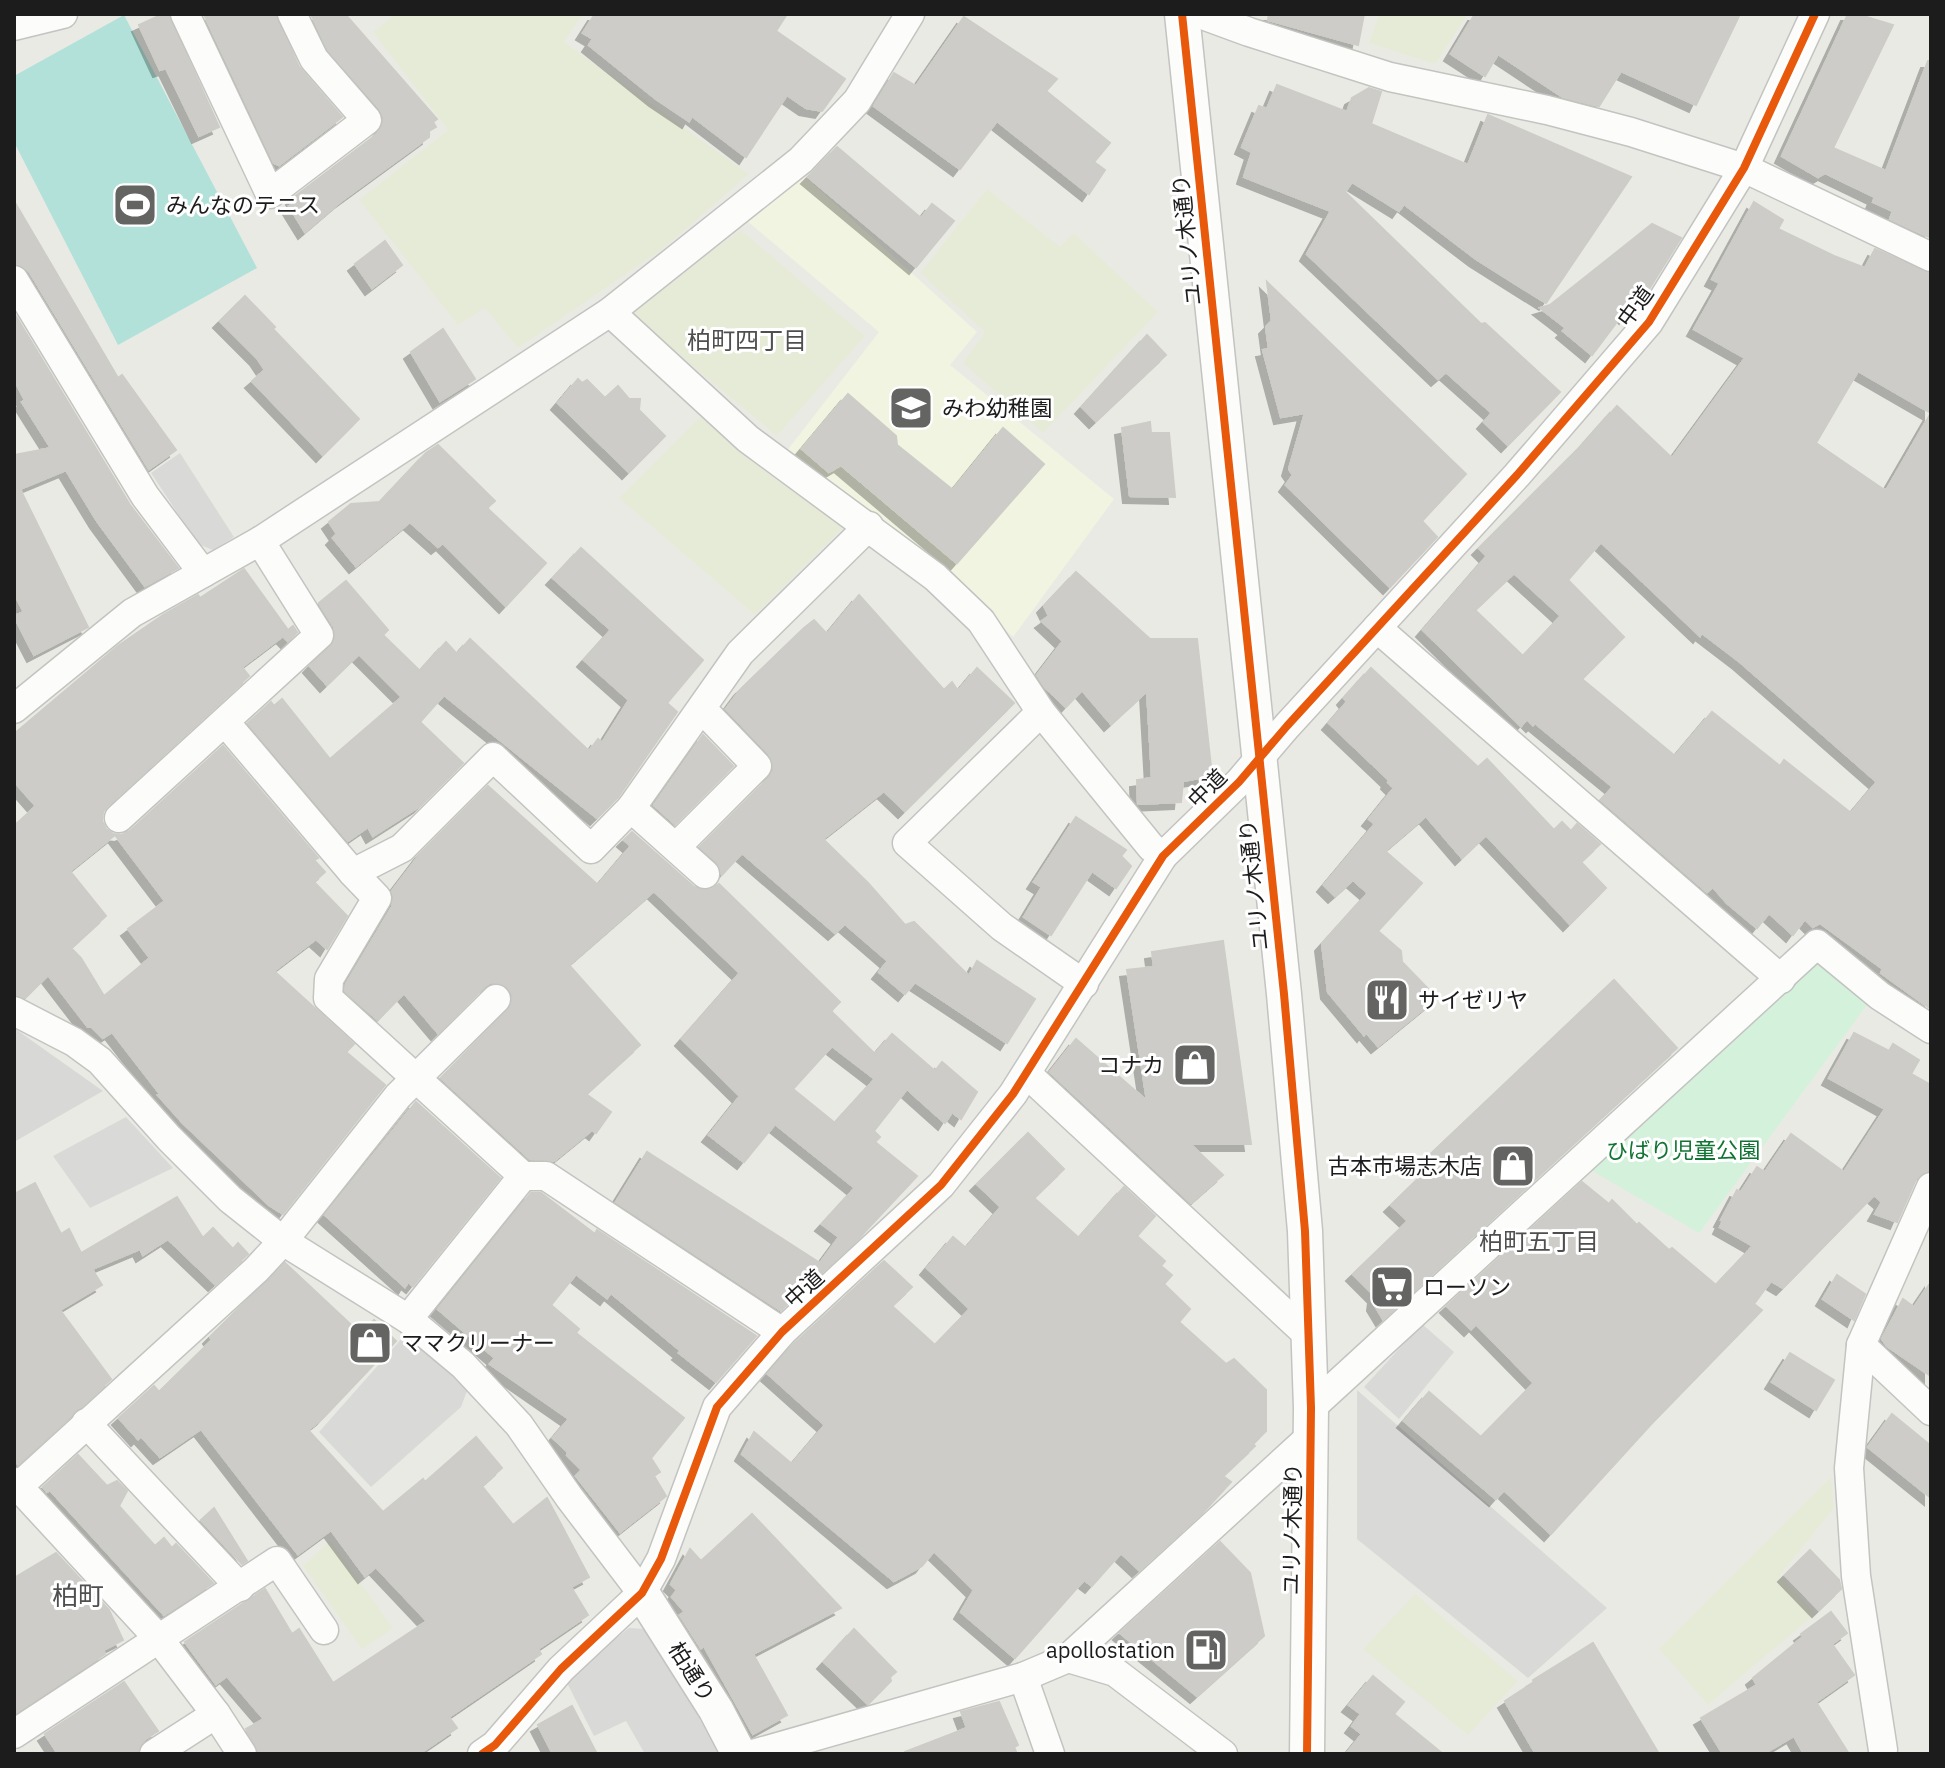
<svg xmlns="http://www.w3.org/2000/svg" width="1945" height="1768" font-family="'IBM Plex Sans','Noto Sans JP',sans-serif">
  <defs>
    <filter id="shadow"><feDropShadow dx="-7" dy="7" stdDeviation="0" flood-color="#0004"/></filter>
  </defs>
  <rect width="100%" height="100%" fill="#eaeae5"/>
  <path fill="#f0f4e0" d="M803,175L977,332L950,365L1114,499L1013,637L951,576L786,452L879,332L746,220Z"/>
  <path fill="#d8d8d6" d="M14,1028L103,1091L14,1142Z"/>
  <g fill="#e6ebd8">
    <path d="M396,14H583L564,42L749,174L664,248L518,348L485,308L458,325L359,200L448,130L373,32Z"/>
    <path d="M1379,14H1468L1435,64L1369,43Z"/>
    <path d="M987,189L1060,247L1074,233L1158,312L1043,433L963,363L985,332L920,273Z"/>
    <path d="M741,230L865,336L777,436L626,311Z"/>
    <path d="M704,413L844,527L755,615L619,498Z"/>
    <path d="M1831,1477L1834,1508L1780,1575L1815,1614L1708,1705L1659,1649Z"/>
    <path d="M330,1541L393,1628L362,1649L303,1566Z"/>
    <path d="M1415,1594L1518,1681L1468,1735L1363,1649Z"/>
  </g>
  <path fill="#d3f1db" d="M1817,964L1869,1002L1699,1233L1577,1162L1781,979Z"/>
  <path fill="#b1e1d8" d="M124,15L257,268L118,345L14,142V76Z"/>
  <g fill="#d9d9d7">
    <path d="M180,453L234,537L213,550L198,544L151,473Z"/>
    <path d="M126,1117L173,1168L90,1208L53,1156Z"/>
    <path d="M1422,1324L1454,1352L1399,1419L1364,1387Z"/>
    <path d="M404,1336L455,1374L467,1391L461,1407L371,1487L319,1432Z"/>
    <path d="M1357,1390L1607,1608L1528,1678L1357,1539Z"/>
    <path d="M629,1628L646,1629L720,1753L645,1754L626,1721L594,1736L565,1679Z"/>
  </g>
  <g fill="#cdccc8" stroke="#cdccc7" stroke-width="2" fill-rule="evenodd" filter="url(#shadow)">
    <path d="M163,14H168L219,127L199,136L166,68L160,70L139,25Z"/>
    <path d="M204,14H275L299,67L342,117L279,165L274,163Z"/>
    <path d="M311,14H345L437,119L433,122L436,127L429,131V137L340,202L305,232L289,206L296,202L293,198L377,134L382,127L384,118L380,109L328,50Z"/>
    <path d="M595,14H787L776,31L845,79L822,111L806,108L787,95L746,157L692,116L689,121L656,99L589,45L593,39L583,33Z"/>
    <path d="M1269,14H1364L1358,45L1268,20Z"/>
    <path d="M1475,14H1740L1696,105L1621,71L1599,106L1563,97L1498,54L1485,76L1451,54Z"/>
    <path d="M1848,14H1857L1893,25L1833,148L1886,171L1928,61H1931V238L1890,219L1893,211L1873,202L1875,197L1825,173L1818,177L1782,156Z"/>
    <path d="M964,17L1057,79L1046,91L1110,143L1094,162L1105,170L1089,194L997,121L960,169L874,106L894,73L916,86Z"/>
    <path d="M1277,85L1347,112L1352,98L1369,88L1381,92L1371,124L1468,165L1488,115L1631,177L1546,303L1476,259L1404,204L1399,211L1352,182L1345,192L1481,324L1485,323L1560,392L1508,445L1484,422L1492,413L1446,372L1438,379L1307,254L1331,211L1244,177L1252,152L1242,147L1259,106L1267,109Z"/>
    <path d="M837,147L921,218L932,204L954,221L916,267L808,177Z"/>
    <path d="M14,201L118,378L122,375L176,450L149,469L29,271L23,266L14,263Z"/>
    <path d="M1754,202L1783,220L1778,229L1834,256L1865,268L1875,249L1931,274V413L1858,371L1816,443L1883,489H1887L1931,413V1009L1881,973L1883,969L1820,923L1813,927L1805,919L1793,935L1769,913L1757,928L1727,903L1713,887L1707,892L1601,800L1613,787L1535,723L1533,725L1527,719L1521,726L1423,630L1487,556L1479,548L1585,442L1617,406L1672,458L1745,358L1694,329L1720,283L1712,279ZM1601,542L1700,636L1702,633L1740,662L1877,782L1851,813L1784,760L1780,766L1712,712L1675,756L1582,679L1624,637L1568,580ZM1514,573L1561,616L1523,656L1475,610Z"/>
    <path d="M1652,224L1681,238L1637,308L1634,306L1626,317L1623,314L1592,355L1563,331L1566,328L1540,308L1550,305Z"/>
    <path d="M385,241L402,265L372,288L355,264Z"/>
    <path d="M1267,282L1466,474L1422,521L1437,537L1390,587L1286,485L1293,475L1289,469L1305,413L1281,417L1263,350L1269,349L1266,327L1272,321Z"/>
    <path d="M245,296L275,327L273,329L359,419L323,455L252,381L265,370L257,358L220,321Z"/>
    <path d="M14,313L130,505L178,568L145,586L97,521L66,470L20,489L88,627L34,655L14,616L24,612L14,593V455L51,448L22,402L25,400L14,379Z"/>
    <path d="M443,329L475,379L440,401L411,352Z"/>
    <path d="M1147,335L1166,355L1096,421L1082,407Z"/>
    <path d="M578,379L582,383L587,380L605,398L618,386L629,399H640L639,410L665,436L629,472L558,403Z"/>
    <path d="M848,394L896,436L897,445L953,490L1003,428L1044,464L957,563L841,465L829,472L802,449Z"/>
    <path d="M1150,422L1151,433H1169L1175,497L1130,496L1122,428Z"/>
    <path d="M438,445L495,501L487,508L546,563L506,606L443,543L438,547L410,522L356,566L333,538L337,534L329,522L351,504L380,502L426,453Z"/>
    <path d="M581,548L703,660L667,703L677,712L618,797L597,818L444,695L420,722L463,763L420,806L373,836L368,827L348,841L248,723L271,702L274,706L282,699L330,759L402,697L359,654L327,685L310,666L335,640L334,627L319,603L346,581L388,630L383,635L420,671L446,642L457,654L470,639L589,751L598,739L602,743L629,700L584,660L611,630L553,578Z"/>
    <path d="M244,569L288,630L293,626L297,632L288,641L283,636L242,667L249,676L108,805L103,812L102,821L106,829L113,834L122,835L130,831L223,746L318,858L314,860L325,872L314,882L347,916L327,949L316,939L274,971L354,1044L346,1052L385,1085L283,1214L269,1205L183,1123L158,1095L160,1094L112,1032L103,1038L92,1027H88L48,975L25,998L14,994V826L36,806L14,781V734L118,646L163,615L198,595L200,598ZM115,835L165,901L128,929L150,958L104,996L81,958L71,948L106,916L70,871Z"/>
    <path d="M1076,572L1150,639H1197L1212,776L1183,781L1181,802L1138,804L1137,780L1152,778L1147,691L1111,724L1082,690L1066,707L1045,687L1037,675L1063,641L1042,621L1049,616L1044,606Z"/>
    <path d="M859,595L944,690L952,682L958,691L977,668L1014,703L905,811L884,791L823,839L868,883L905,925L914,922L969,976L977,961L1035,999L1007,1043L915,982L905,994L879,972L888,961L845,924L835,933L742,853L722,875L717,862L700,847L769,778L774,770L769,754L726,709L741,689L804,628L814,620L827,634Z"/>
    <path d="M1371,668L1478,767L1487,759L1554,830L1562,822L1571,831L1577,824L1600,844L1581,862L1606,888L1570,924L1486,835L1462,858L1426,816L1385,851L1422,883L1378,931L1401,951L1402,962L1437,998L1378,1046L1366,1032L1364,1035L1328,992L1322,944L1368,893L1353,880L1335,896L1324,885L1375,824L1369,819L1394,788L1388,782L1389,780L1329,723L1347,702L1344,698Z"/>
    <path d="M703,735L733,766L675,824L654,805Z"/>
    <path d="M488,786L598,885L631,846L624,840L632,832L694,887L710,890L719,884L840,1002L831,1011L875,1054L892,1034L935,1071L942,1062L977,1092L961,1119L952,1112L945,1123L907,1089L874,1131L880,1137L875,1142L917,1176L859,1238L780,1310L616,1202L647,1152L820,1263L839,1237L822,1224L855,1188L775,1124L744,1162L709,1135L740,1096L682,1039L740,973L654,891L569,965L640,1045L586,1094L611,1112L596,1133L592,1130L554,1161L530,1159L441,1078L508,1010L513,995L507,987L492,982L485,986L438,1033L404,993L378,1020L345,991L346,984L392,907L394,897L392,891L421,853ZM832,1046L875,1079L835,1123L793,1089Z"/>
    <path d="M1076,817L1126,850L1121,856L1131,866L1116,888L1092,871L1051,935L1024,917L1042,887L1034,882Z"/>
    <path d="M1223,941L1251,1144H1190L1223,1175L1191,1203L1050,1072L1076,1039L1147,1101L1127,970L1154,967L1152,952Z"/>
    <path d="M1614,980L1677,1048L1383,1319L1374,1304L1375,1296L1353,1274L1408,1221L1391,1205L1428,1169L1422,1162Z"/>
    <path d="M1854,1033L1889,1051L1893,1044L1919,1060L1911,1074L1931,1085V1170L1922,1173L1916,1179L1897,1222L1875,1214L1882,1202L1874,1195L1783,1288L1771,1281L1754,1304L1762,1310L1653,1422L1551,1534L1504,1490L1496,1499L1404,1421L1429,1392L1481,1437L1534,1383L1476,1324L1471,1329L1447,1306L1582,1182L1609,1204L1612,1200L1637,1225L1639,1223L1669,1250L1672,1248L1716,1285L1753,1246L1720,1227L1723,1221L1721,1220L1737,1190L1741,1192L1757,1167L1765,1172L1791,1134L1844,1172L1885,1109L1829,1078Z"/>
    <path d="M416,1102L500,1178L413,1286L408,1282L405,1287L325,1215Z"/>
    <path d="M1028,1133L1064,1169L1034,1198L1079,1238L1124,1187L1155,1216L1137,1236L1165,1261L1161,1266L1172,1275L1164,1284L1190,1309L1179,1322L1226,1364L1234,1359L1266,1390V1431L1253,1444L1255,1446L1223,1476L1231,1482L1208,1507L1139,1570L1121,1553L1092,1586L1084,1580L1015,1658L961,1612L974,1590L934,1551L922,1566L894,1581L742,1454L754,1432L792,1464L825,1425L768,1374L794,1344L884,1261L912,1287L892,1306L935,1345L970,1309L927,1268L953,1237L966,1248L1001,1207L977,1184Z"/>
    <path d="M35,1183L61,1234L69,1229L81,1253L177,1197L203,1238L213,1228L233,1249L238,1243L248,1254L215,1284L168,1239L143,1255L140,1249L92,1269L102,1285L60,1310L111,1379L18,1464L14,1460V1194Z"/>
    <path d="M531,1193H541L595,1234L597,1230L756,1336L716,1382L679,1353L681,1351L611,1293L607,1298L576,1274L551,1305L579,1329L576,1333L684,1418L651,1458L660,1472L654,1476L666,1496L620,1532L576,1476L582,1470L567,1455L568,1452L553,1438L569,1419L490,1364L495,1358L438,1309Z"/>
    <path d="M285,1263L362,1335L374,1320L396,1341L323,1418L308,1430L383,1512L423,1479L425,1482L476,1437L502,1468L482,1486L513,1525L547,1498L589,1577L571,1587L588,1615L538,1649L541,1654L449,1717L457,1728L419,1754H259L246,1729L264,1719L227,1676L216,1684L185,1642L265,1589L292,1634L299,1629L333,1683L427,1621L376,1567L365,1576L331,1530L298,1554L201,1429L160,1457L141,1436L138,1439L119,1418L154,1386L159,1392L212,1340L210,1337Z"/>
    <path d="M1837,1275L1865,1294L1854,1320L1823,1299Z"/>
    <path d="M1931,1282V1376L1887,1346L1882,1339L1903,1299L1914,1307Z"/>
    <path d="M1790,1353L1834,1380L1816,1410L1772,1382Z"/>
    <path d="M1892,1414L1931,1446V1498L1868,1447Z"/>
    <path d="M78,1455L107,1486L117,1481L127,1491L119,1506L155,1546L164,1538L172,1548L176,1544L213,1583L164,1615L50,1490L47,1492L43,1487Z"/>
    <path d="M214,1508L247,1561L242,1564L201,1520Z"/>
    <path d="M752,1514L841,1608L753,1654L787,1715L753,1734L704,1646L701,1648L680,1615L685,1612L672,1597L677,1590L671,1584L690,1549L701,1561Z"/>
    <path d="M1220,1542L1250,1573L1264,1636L1197,1696L1120,1633Z"/>
    <path d="M1810,1550L1839,1580L1841,1589L1819,1610L1785,1575Z"/>
    <path d="M56,1553L109,1610L123,1640L103,1650L105,1654L14,1714V1578Z"/>
    <path d="M1831,1612L1847,1633L1832,1644L1854,1675L1816,1702L1849,1754H1804L1794,1736L1763,1754H1723L1701,1718L1757,1685L1753,1678L1803,1637L1801,1634Z"/>
    <path d="M854,1629L896,1672L890,1677L891,1681L868,1704L824,1662Z"/>
    <path d="M1593,1643L1659,1754H1536L1505,1701L1534,1682L1533,1680Z"/>
    <path d="M1373,1676L1404,1702L1394,1714L1443,1754H1346L1362,1734L1352,1726L1361,1714L1349,1705Z"/>
    <path d="M124,1682L158,1731L144,1740L137,1754H58L45,1734Z"/>
    <path d="M999,1702L1018,1745L1014,1747L1017,1754H905V1752L967,1728L961,1712Z"/>
    <path d="M572,1706L597,1754H553L538,1725Z"/>
  </g>
  <g fill="none" stroke-linecap="round" stroke-linejoin="round">
    <g stroke="#c3c3c1" stroke-width="31">
      <g id="minor">
        <path d="M185,14L270,194L367,120L314,59L292,14"/>
        <path d="M1200,14L1249,32L1390,77L1547,110L1631,132L1744,168L1931,257"/>
        <path d="M14,26L63,14"/>
        <path d="M14,280L145,496L203,573"/>
        <path d="M610,312L748,439L935,577L981,621L1041,712L1151,847L1163,856"/>
        <path d="M1377,628L1781,979"/>
        <path d="M14,709L132,613L260,541L610,312L801,160L857,101L910,14"/>
        <path d="M1041,712L907,843L1002,927L1084,984"/>
        <path d="M225,722L353,873L402,848L493,757L591,849L631,808L705,874"/>
        <path d="M631,808L740,653L869,526"/>
        <path d="M119,818L319,635L260,541"/>
        <path d="M676,847L757,766L702,709"/>
        <path d="M353,873L377,898L329,979L328,998L523,1176L408,1319"/>
        <path d="M14,1011L74,1042L100,1061L169,1138L230,1199L283,1241L408,1319L463,1365L519,1425L569,1497L642,1593"/>
        <path d="M1027,1074L1309,1336"/>
        <path d="M523,1176H546L782,1332"/>
        <path d="M1861,1345L1931,1411"/>
        <path d="M1311,1408L1817,944L1880,996L1931,1029"/>
        <path d="M86,1423L240,1587"/>
        <path d="M14,1482L159,1639L216,1714L242,1754"/>
        <path d="M20,1485L256,1270L283,1241L398,1096L496,999"/>
        <path d="M1068,1658L1311,1436"/>
        <path d="M1023,1677L1050,1754"/>
        <path d="M14,1734L277,1561L324,1630"/>
        <path d="M1883,1750L1856,1576L1849,1468L1861,1345L1931,1187"/>
        <path d="M154,1754L216,1714"/>
        <path d="M482,1754L495,1745L561,1669L642,1593L661,1559L717,1407L782,1332L941,1185L1013,1094L1163,856L1239,782L1287,726L1517,475L1649,322L1744,168L1815,14"/>
        <path d="M753,1754L1023,1677L1068,1658L1115,1672L1223,1754"/>
      </g>
    </g>
    <g stroke="#c3c3c1" stroke-width="37">
      <g id="tertiary">
        <path d="M1182,14L1284,994L1305,1231L1311,1408L1307,1754"/>
        <path d="M642,1593L716,1710L739,1754"/>
      </g>
    </g>
    <use href="#minor" stroke="#fcfcfb" stroke-width="28"/>
    <use href="#tertiary" stroke="#fcfcfb" stroke-width="34"/>
    <g stroke="#fff" stroke-width="13">
      <g id="cycleway">
        <path d="M1182,14L1284,994L1305,1231L1311,1408L1307,1754"/>
        <path d="M482,1754L495,1745L561,1669L642,1593L661,1559L717,1407L782,1332L941,1185L1013,1094L1163,856L1239,782L1287,726L1517,475L1649,322L1744,168L1815,14"/>
      </g>
    </g>
    <use href="#cycleway" stroke="#e8590c" stroke-width="8"/>
  </g>
  <defs>
    <g id="stadium-square" transform="scale(2.3)"><rect x="-9" y="-9" width="18" height="18" rx="4" fill="#646462" stroke="#fff"/><path d="M0-5a6.5 5 0 1 0 0 10a6.5 5 0 1 0 0-10ZM-3.5-1.8h7v3.6h-7Z" fill="#fff"/></g>
    <g id="school-square" transform="scale(2.3)"><rect x="-9" y="-9" width="18" height="18" rx="4" fill="#646462" stroke="#fff"/><path d="M0-5L7-2L0 1L-7-2ZM-4 1L0 2.5L4 1V4Q0 6-4 4Z" fill="#fff"/></g>
    <g id="restaurant-square" transform="scale(2.3)"><rect x="-9" y="-9" width="18" height="18" rx="4" fill="#646462" stroke="#fff"/><path d="M-5-6h1v4h1v-4h1v4h1v-4h1v5L-1.5 .5V6h-2V.5L-5-1ZM5-6V6H3V1.5H1.5Q1.5-4 5-6Z" fill="#fff"/></g>
    <g id="shop-square" transform="scale(2.3)"><rect x="-9" y="-9" width="18" height="18" rx="4" fill="#646462" stroke="#fff"/><path d="M-5-2.5h2.3a2.7 3.5 0 0 1 5.4 0H5L5.5 6h-11ZM-1.5-2.5h3a1.5 2.3 0 0 0-3 0Z" fill="#fff"/></g>
    <g id="supermarket-square" transform="scale(2.3)"><rect x="-9" y="-9" width="18" height="18" rx="4" fill="#646462" stroke="#fff"/><path d="M-6-5.5h2.5l.6 2H6L4.5 2H-2.5L-4.4-4H-6ZM-1.5 3.2a1.3 1.3 0 1 0 .1 0ZM3 3.2a1.3 1.3 0 1 0 .1 0Z" fill="#fff"/></g>
    <g id="fuel-square" transform="scale(2.3)"><rect x="-9" y="-9" width="18" height="18" rx="4" fill="#646462" stroke="#fff"/><path d="M-5.5-6h7V0h2V4h1.3V-2.5L3-4.5l.8-.8L6-3V5H2.5V1h-1V6h-7ZM-4.2-4.7v3.2H.2V-4.7Z" fill="#fff"/></g>
  </defs>
  <g fill-rule="evenodd">
    <use href="#stadium-square" x="135" y="205"/>
    <use href="#school-square" x="911" y="408"/>
    <use href="#restaurant-square" x="1387" y="1000"/>
    <use href="#shop-square" x="1195" y="1065"/>
    <use href="#shop-square" x="1513" y="1166"/>
    <use href="#supermarket-square" x="1392" y="1287"/>
    <use href="#shop-square" x="370" y="1343"/>
    <use href="#fuel-square" x="1206" y="1650"/>
  </g>
  <g text-anchor="middle" stroke-width="6" stroke-linejoin="round" paint-order="stroke">
    <g font-size="22" fill="#1c1c1c" stroke="#fff" text-anchor="start">
      <text x="166" y="213">みんなのテニス</text>
      <text x="942" y="416">みわ幼稚園</text>
      <text x="1418" y="1008">サイゼリヤ</text>
      <text x="1164" y="1073" text-anchor="end">コナカ</text>
      <text x="1482" y="1174" text-anchor="end">古本市場志木店</text>
      <text x="1423" y="1295">ローソン</text>
      <text x="401" y="1351">ママクリーナー</text>
      <text x="1175" y="1658" text-anchor="end">apollostation</text>
    </g>
    <g font-size="22" fill="#1c1c1c" stroke="#fff">
      <text transform="translate(1187 240) rotate(-96)" y="8">ユリノ木通り</text>
      <text transform="translate(1635 306) rotate(-54)" y="8">中道</text>
      <text transform="translate(1207 788) rotate(-45)" y="8">中道</text>
      <text transform="translate(1254 885) rotate(-96)" y="8">ユリノ木通り</text>
      <text transform="translate(804 1288) rotate(-42)" y="8">中道</text>
      <text transform="translate(1292 1529) rotate(-89)" y="8">ユリノ木通り</text>
      <text transform="translate(692 1672) rotate(58)" y="8">柏通り</text>
    </g>
    <g font-size="22" fill="#107432" stroke="#fff">
      <text x="1683" y="1158">ひばり児童公園</text>
    </g>
    <g font-size="24" fill="#4f4f4f" stroke="#fff">
      <text x="747" y="349">柏町四丁目</text>
      <text x="1539" y="1250">柏町五丁目</text>
    </g>
    <g font-size="26" fill="#4f4f4f" stroke="#fff">
      <text x="78" y="1605">柏町</text>
    </g>
  </g>
  <rect width="1945" height="1768" fill="none" stroke="#1c1c1c" stroke-width="32"/>
</svg>
